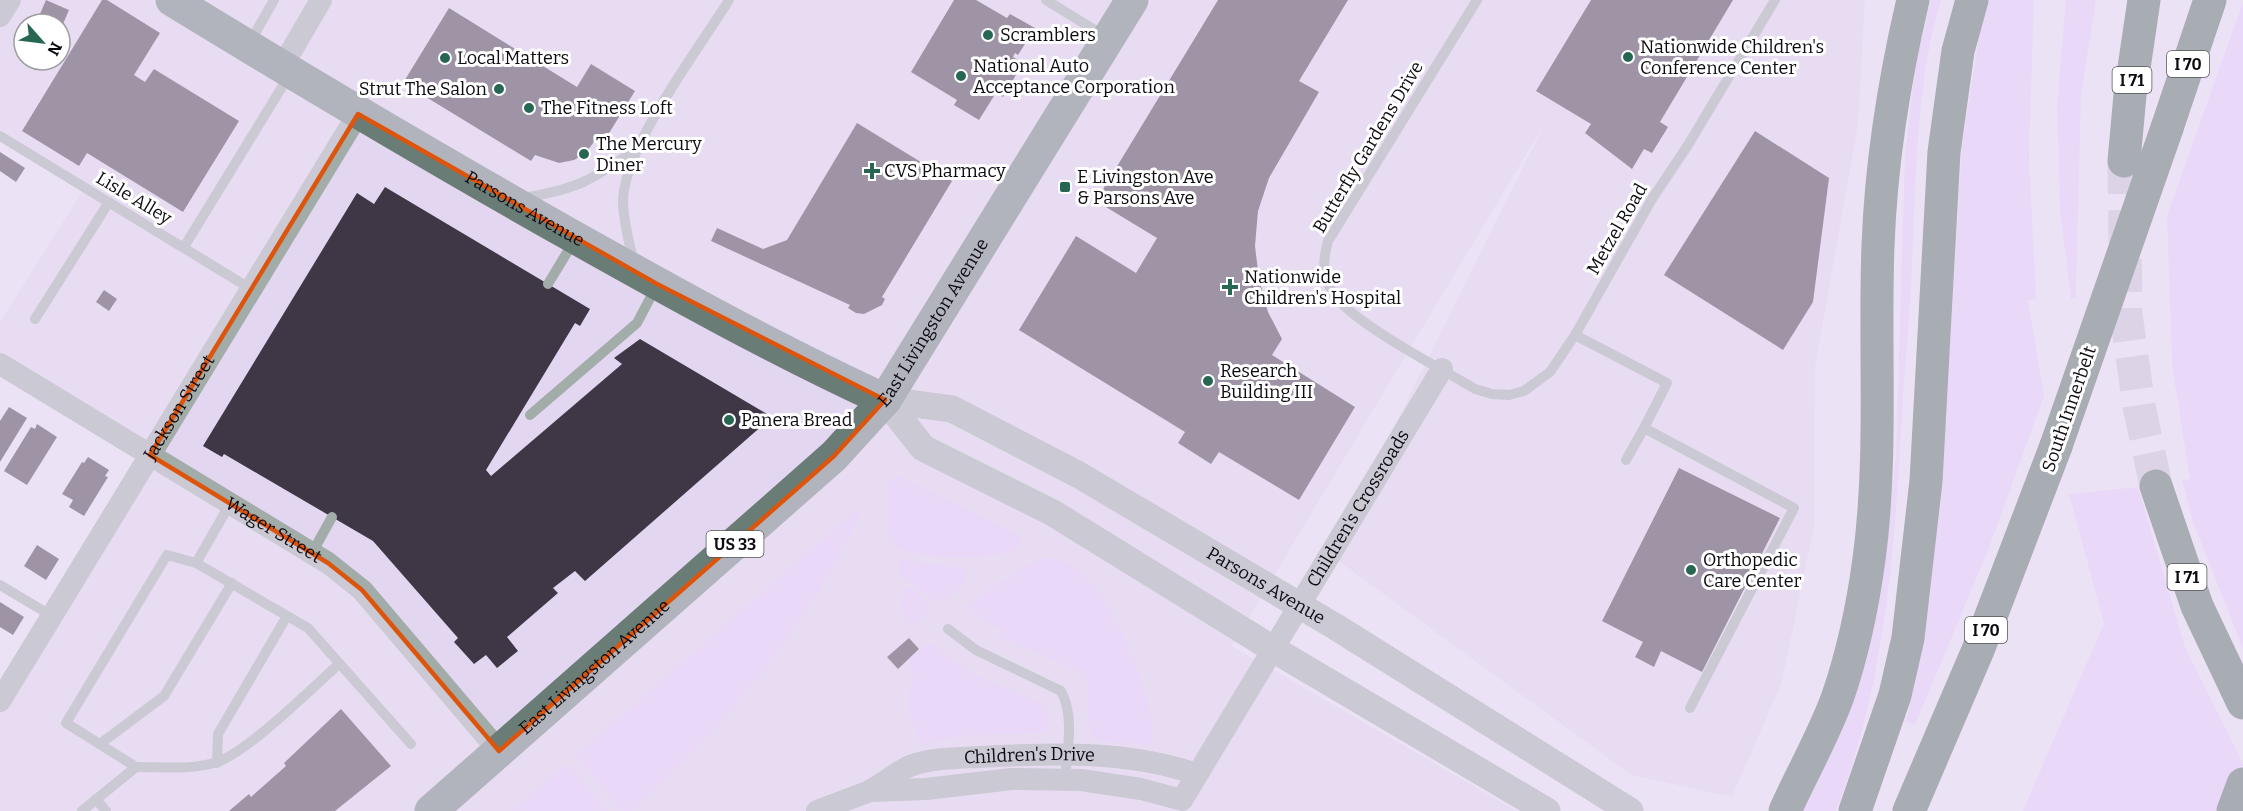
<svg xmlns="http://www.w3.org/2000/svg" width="2243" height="811" font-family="Bitter,serif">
  <rect width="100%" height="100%" fill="#ece2f5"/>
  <path fill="#e3d6f0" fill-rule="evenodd" d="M0,0H1865L1858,125L1815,368L1814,526L1782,682L1732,797L1631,775L1330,555L1544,125L1232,646L1517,811H0V700L149,457L0,362V322L85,187L0,135ZM24,24H60V60H24Z"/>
  <g fill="#e4cdf9">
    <path d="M1931,0H1941C1916,80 1916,182 1912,266C1910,315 1905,365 1902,415C1895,549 1885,684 1836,811H1800L1886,548L1896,456L1905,155L1916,62Z"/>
    <path d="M1988,0H2034L2029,156L2036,299L2028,300L2044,396L1989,548L1915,725L1906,722L1929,605L1943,459L1962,146L1980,30Z"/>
    <path d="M2066,0H2096L2081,95L2076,298L2071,299L2060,211L2057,106Z"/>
    <path d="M2243,2V649L2193,522L2182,480L2190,479L2172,365L2167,216Z"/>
    <path d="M900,476L1018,534L1022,539L1019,549C998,560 913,562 895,545C886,536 887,522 887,510C887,498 885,489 892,478Z"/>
    <path d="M2138,487L2185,647L2243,763V811H2023L2104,623L2069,494Z"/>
    <path d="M857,509L861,513C807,627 725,727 632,811H623L575,756Z"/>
    <path d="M1044,557C1055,559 1066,561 1075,567C1109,588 1161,707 1152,745L1093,740L1088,718V689L1085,678L1077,670L999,637L1002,630L988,623L968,607L998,581L1008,580L1023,567Z"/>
    <path d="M901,560L962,568L966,572C966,585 951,599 938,602L932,600L900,574L898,568Z"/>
    <path d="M905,588L913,590L928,604L929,612L917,623L910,624C899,618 899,598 905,588Z"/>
    <path d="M929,642L970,672L1045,705C1050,716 1051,723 1045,733L974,735L920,744C917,731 909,720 908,706C908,687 917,679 909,659Z"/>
    <path d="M566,764L608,811H512Z"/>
  </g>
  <g fill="#3f3746">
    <path d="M46,0L69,10L63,24L40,14Z"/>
    <path d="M102,0H107L160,33L134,75L145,82L154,69L239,121L183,212L87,153L79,166L22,131Z"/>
    <path d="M954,0H976L1007,18L1010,14L1035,28L1018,55L1015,53L1013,57L1023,63L1003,97L993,91L991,93L994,96L979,120L954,105L957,100L911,72Z"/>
    <path d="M1218,0H1348L1299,81L1319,92L1269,178L1258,211L1255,246L1259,279L1268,312L1282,339L1272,355L1355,407L1299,500L1219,452L1211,464L1178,443L1185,432L1019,330L1076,236L1136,273L1157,238L1096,201Z"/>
    <path d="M1591,0H1733L1660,122L1668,127L1652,153L1644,149L1632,169L1585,133L1591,124L1536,91Z"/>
    <path d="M449,8L577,87L591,64L635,91L603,143L596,139L585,154L574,160L559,163L535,155L531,161L403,83Z"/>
    <path d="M857,123L952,181L882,297L885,299L882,305L864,314L856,313L848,308L850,305L711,241L717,228L763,249L787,240Z"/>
    <path d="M1755,131L1829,178L1813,302L1783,350L1664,275Z"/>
    <path d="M0,152L25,168L16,182L0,171Z"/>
    <path d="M385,187L590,309L580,326L575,323L486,470L491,476L622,364L614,358L640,339L772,417L585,581L575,571L553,588L558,593L507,637L518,651L497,668L486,655L474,664L454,642L458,638L373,541L224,454L222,457L203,446L357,193L374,204Z"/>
    <path d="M104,290L117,299L109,311L96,302Z"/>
    <path d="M9,407L27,418L0,462V421Z"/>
    <path d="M37,424L57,437L27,485L4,471L31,427L35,429Z"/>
    <path d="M88,457L109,470L105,476L108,477L84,516L69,507L73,500L62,494L82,462L84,463Z"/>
    <path d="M1679,468L1780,518L1702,672L1661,651L1654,667L1635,657L1643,642L1602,621Z"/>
    <path d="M37,545L59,559L46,580L24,566Z"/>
    <path d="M0,602L24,617L13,635L0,627Z"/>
    <path d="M909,638L919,649L898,669L887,657Z"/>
    <path d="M341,709L391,766L335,811H229L249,794L251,797L286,766L284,763Z"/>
  </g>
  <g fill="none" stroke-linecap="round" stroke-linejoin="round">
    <path stroke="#cbc2d3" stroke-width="33" stroke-dasharray="33 16" stroke-linecap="butt" d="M2124,161L2126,314L2139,406L2156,486"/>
    <g stroke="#a2aca8" stroke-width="10">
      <path d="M1046,0L1106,37"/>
      <path d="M1477,0L1328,241C1323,259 1322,273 1331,290C1346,320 1442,369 1475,389L1492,394L1509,395L1524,391L1550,372L1575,335L1652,199L1688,145L1775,0"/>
      <path d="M249,44L274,0"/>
      <path d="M0,136L251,289"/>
      <path d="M523,198C577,189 591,181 636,149"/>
      <path d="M184,247L290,74"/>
      <path d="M634,264C630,244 623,222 623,201C624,146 699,49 729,0"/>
      <path d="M548,284L574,241"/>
      <path d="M35,319L109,202"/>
      <path d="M1575,335L1667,383L1644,428"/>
      <path d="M530,415L637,323L656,287"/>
      <path d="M1626,460L1644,428L1794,508L1690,708"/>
      <path d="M312,553L332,517"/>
      <path d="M196,563L230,504"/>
      <path d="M0,585L52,616"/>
      <path d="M948,629L976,650L1061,691C1075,717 1067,751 1065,779"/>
      <path d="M100,744L164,696L232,583"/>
      <path d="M217,763L218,734L287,616"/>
      <path d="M136,767C162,767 188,770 214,763C244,756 313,687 339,664"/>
      <path d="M96,799L106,811"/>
      <path d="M82,811L136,767L66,723L167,555L196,563L308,628L411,744"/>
    </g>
    <g stroke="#a2aca8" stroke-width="22">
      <path d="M0,16L10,0"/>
      <path d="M282,67L321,0"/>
      <path id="s1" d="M0,364L328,563L362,590L499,751"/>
      <path id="s2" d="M0,701L358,114"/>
      <path id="s3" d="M871,790C884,783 897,772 910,766C930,758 958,758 978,757C1051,753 1127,750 1196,774"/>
      <path id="s4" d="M817,811L870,791L926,789L1012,779L1081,780L1141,789L1182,800L1442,369"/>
    </g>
    <g stroke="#a2aca8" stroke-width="27">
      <path id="s5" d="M885,400L952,409L1079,475L1336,627L1630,811"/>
      <path d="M885,400L923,448L1053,513L1273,649L1547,811"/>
    </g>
    <g stroke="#697c75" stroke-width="33">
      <path id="s6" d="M172,0C303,80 434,158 567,233C672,292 776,350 885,400"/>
      <path id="s7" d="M431,811L834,456L885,400L1132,0"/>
    </g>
    <g stroke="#556a62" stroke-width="33">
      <path d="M2167,128L2210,0"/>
      <path d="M2124,161L2130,95L2144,0"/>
      <path d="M2156,486L2197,606L2243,703"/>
      <path d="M1785,811C1802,773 1824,735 1838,696C1853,652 1863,604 1869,559C1883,455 1874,350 1878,246C1881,163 1894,81 1913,0"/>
      <path d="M1855,811L1895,695L1908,638L1926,481L1944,152L1958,51L1972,0"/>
      <path d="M1909,811L1978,650L2056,446"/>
      <path d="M2233,811L2243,784"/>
    </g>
    <path stroke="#556a62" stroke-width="33" d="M2056,446L2167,128"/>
  </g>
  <path d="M0 0H2243V811H0ZM358,114L657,284L885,400L834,456L499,751L362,590L328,563L150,455Z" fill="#ece2f5" fill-opacity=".55" fill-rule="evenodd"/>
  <path fill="none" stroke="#dd550c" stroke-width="4.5" stroke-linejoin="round" d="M358,114L657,284L885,400L834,456L499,751L362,590L328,563L150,455Z"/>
  <g fill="#276653" stroke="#fff" stroke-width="2">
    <circle cx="988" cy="35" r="6"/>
    <circle cx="1628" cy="57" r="6"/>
    <circle cx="445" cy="58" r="6"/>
    <circle cx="961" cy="76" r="6"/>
    <circle cx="499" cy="89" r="6"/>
    <circle cx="529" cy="108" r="6"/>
    <circle cx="584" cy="154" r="6"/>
    <path d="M869 162h6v6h6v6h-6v6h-6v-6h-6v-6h6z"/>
    <rect x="1059" y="181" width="12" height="12" rx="3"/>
    <path d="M1227 278h6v6h6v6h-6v6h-6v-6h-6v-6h6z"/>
    <circle cx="1208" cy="381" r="6"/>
    <circle cx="729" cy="420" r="6"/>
    <circle cx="1691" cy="570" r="6"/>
  </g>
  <g text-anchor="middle" stroke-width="6" stroke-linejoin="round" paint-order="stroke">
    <g fill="#fff" stroke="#565458" stroke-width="1.5">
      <rect x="2167" y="51" width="42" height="26" rx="4.5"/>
      <rect x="2112.5" y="67" width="39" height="26" rx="4.5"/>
      <rect x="706.5" y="531" width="57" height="26" rx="4.5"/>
      <rect x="2167.5" y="564" width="39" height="26" rx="4.5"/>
      <rect x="1965" y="617" width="42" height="26" rx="4.5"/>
    </g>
    <g font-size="16" font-weight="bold" fill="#0d0a10">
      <text x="2188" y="70">I 70</text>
      <text x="2132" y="86">I 71</text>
      <text x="735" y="550">US 33</text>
      <text x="2187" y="583">I 71</text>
      <text x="1986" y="636">I 70</text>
    </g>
    <g font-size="18" fill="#0d0a10" stroke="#fff" text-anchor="start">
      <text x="1000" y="41">Scramblers</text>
      <text x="1640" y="53">Nationwide Children's<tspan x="1640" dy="21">Conference Center</tspan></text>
      <text x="457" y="64">Local Matters</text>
      <text x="973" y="72">National Auto<tspan x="973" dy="21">Acceptance Corporation</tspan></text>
      <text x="487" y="95" text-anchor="end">Strut The Salon</text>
      <text x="541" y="114">The Fitness Loft</text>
      <text x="596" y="150">The Mercury<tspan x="596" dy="21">Diner</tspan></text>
      <text x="884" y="177">CVS Pharmacy</text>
      <text x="1077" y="183">E Livingston Ave<tspan x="1077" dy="21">&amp; Parsons Ave</tspan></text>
      <text x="1244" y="283">Nationwide<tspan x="1244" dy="21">Children's Hospital</tspan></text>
      <text x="1220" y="377">Research<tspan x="1220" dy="21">Building III</tspan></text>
      <text x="741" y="426">Panera Bread</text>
      <text x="1703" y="566">Orthopedic<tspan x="1703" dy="21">Care Center</tspan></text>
    </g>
    <g font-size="18" fill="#0d0a10" stroke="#fff">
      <text transform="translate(1368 147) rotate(-59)" y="6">Butterfly Gardens Drive</text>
      <text transform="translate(134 198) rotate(31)" y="6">Lisle Alley</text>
      <text dy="6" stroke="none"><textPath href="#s6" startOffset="410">Parsons Avenue</textPath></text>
      <text transform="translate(1617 229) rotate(-60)" y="6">Metzel Road</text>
      <text dy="6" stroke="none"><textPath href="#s7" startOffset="704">East Livingston Avenue</textPath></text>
      <text dy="6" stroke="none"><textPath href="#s2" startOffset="344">Jackson Street</textPath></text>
      <text transform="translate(2069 409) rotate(-71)" y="6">South Innerbelt</text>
      <text dy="6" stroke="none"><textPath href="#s4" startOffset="712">Children's Crossroads</textPath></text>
      <text dy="6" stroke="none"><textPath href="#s1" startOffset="320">Wager Street</textPath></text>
      <text dy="6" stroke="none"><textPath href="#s5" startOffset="428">Parsons Avenue</textPath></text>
      <text dy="6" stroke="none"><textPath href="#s7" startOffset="218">East Livingston Avenue</textPath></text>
      <text dy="6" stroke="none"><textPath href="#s3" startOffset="166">Children's Drive</textPath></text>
    </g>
  </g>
  <g transform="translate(42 42) rotate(118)"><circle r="28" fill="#ffffff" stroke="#9e9d9f" stroke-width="1.5"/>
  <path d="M0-4.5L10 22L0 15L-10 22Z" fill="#276653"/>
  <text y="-9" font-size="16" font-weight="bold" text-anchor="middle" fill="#0d0a10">N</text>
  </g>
</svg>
